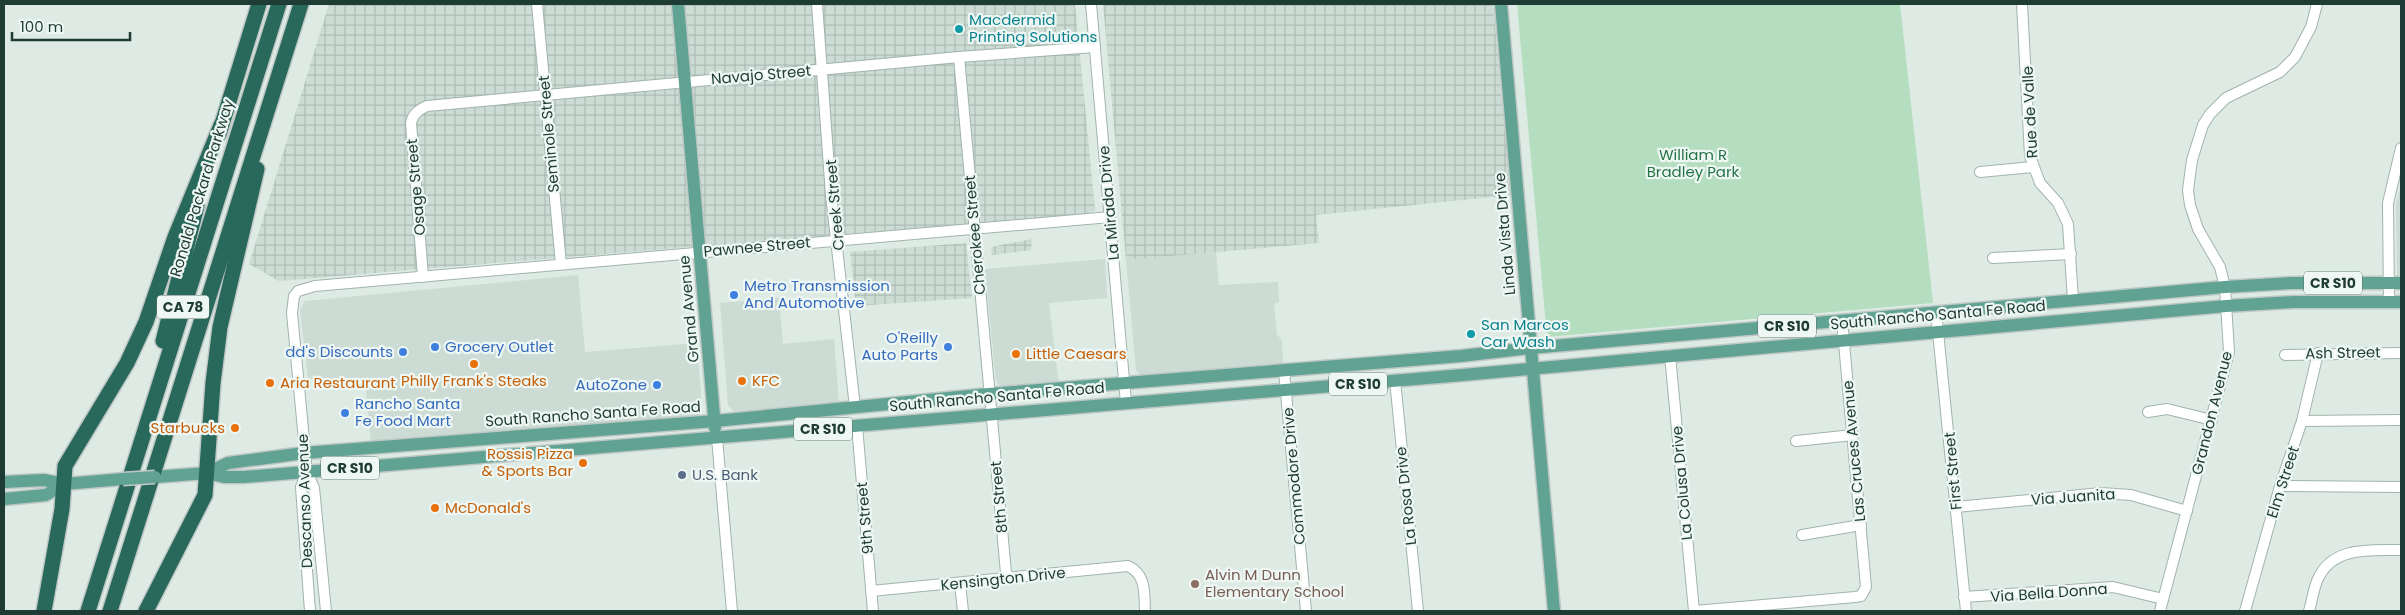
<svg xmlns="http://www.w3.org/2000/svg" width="2405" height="615" font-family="Poppins,sans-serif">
  <defs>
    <pattern id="industrial-grid" width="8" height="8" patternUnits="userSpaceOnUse" patternTransform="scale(1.25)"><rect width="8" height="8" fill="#ccdbd4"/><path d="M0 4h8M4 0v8" fill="none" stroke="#afbdb7"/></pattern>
  </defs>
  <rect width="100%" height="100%" fill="#deebe5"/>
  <g fill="#ccdbd4">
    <path d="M2401,185V275H2397L2396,204Z"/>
    <path d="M1216,252L1219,285L1278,282L1279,302L1274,304L1277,334L1282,341L1283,363L1144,378L1141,376L1136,370L1126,260Z"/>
    <path d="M1105,259L1107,298L1049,303L1059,385L1001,387L996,381L985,269Z"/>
    <path d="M578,275L585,352L697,343L702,409L699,416L371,444L365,378L308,379L300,310L305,301Z"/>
    <path d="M779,298L783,344L834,339L839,403L734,412L728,405L720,303Z"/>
  </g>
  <g fill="url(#industrial-grid)">
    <path d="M329,4H1075L1095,210L1088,214L279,281L249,264Z"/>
    <path d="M1103,4H1493L1511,195L1316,215L1319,243L1126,260Z"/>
    <path d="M1032,239L1031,250L992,255L991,247Z"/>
    <path d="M966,243L972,298L856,306L850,252Z"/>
  </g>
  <path fill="#b5dec0" d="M1517,4H1900L1933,303L1547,337Z"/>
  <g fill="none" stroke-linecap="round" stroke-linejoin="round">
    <g stroke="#a1b3ac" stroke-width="12">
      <g id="minor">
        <path d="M537,4L561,264"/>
        <path d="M817,4L831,195L855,407"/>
        <path d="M1091,4L1126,403"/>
        <path d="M2022,4L2030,156L2040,183L2058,203L2068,224L2073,300"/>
        <path d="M959,57L1006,573L1011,578"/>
        <path d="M1980,172L2033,167"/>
        <path d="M1993,258L2071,254"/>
        <path d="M423,277L411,123C413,114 418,110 427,106L959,57L1095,47"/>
        <path d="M2389,303L2388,203L2401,148"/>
        <path d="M1936,312L1966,611"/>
        <path d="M1670,355L1694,611L1855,597L1861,596L1866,587L1842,321"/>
        <path d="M2285,355L2401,353"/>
        <path d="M1284,371L1306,611"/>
        <path d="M1395,380L1418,611"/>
        <path d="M2148,412L2167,409L2212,420"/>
        <path d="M2302,421L2401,420"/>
        <path d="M857,426L873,611"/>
        <path d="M717,438L732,611"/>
        <path d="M1796,441L1853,435"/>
        <path d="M307,472L314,488L326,611"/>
        <path d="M2280,486L2401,487"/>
        <path d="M1956,507L2101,493L2131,495L2187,511"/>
        <path d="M1802,535L1861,525"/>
        <path d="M960,584L963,611"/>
        <path d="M871,591L1128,566C1147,575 1144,594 1145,611"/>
        <path d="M1964,597L2113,587L2163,599"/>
        <path d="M310,611L301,487L307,472L292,313L294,296L298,291L315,286L1110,217"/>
        <path d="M2160,611L2229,352L2225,287L2220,267L2198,229L2190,205L2188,190L2192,160L2203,125L2210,114L2226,98L2280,72L2295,57L2311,27L2317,4"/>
        <path d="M2245,611L2280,486L2302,421L2318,353"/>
        <path d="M2309,611C2312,601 2313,591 2317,581C2331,546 2370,550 2401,550"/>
      </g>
    </g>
    <g stroke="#c0c8c6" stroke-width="15">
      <g id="major">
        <path d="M678,4L715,428"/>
        <path d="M1501,4L1554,611"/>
        <path d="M207,473L228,463L304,453L715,421L989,394L1461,356L1531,348L2225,287L2292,283H2401"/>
        <path d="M155,477L207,473L224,477H244L1463,375L2226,306L2293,302H2401"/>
        <path d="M4,482L44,480L64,484L123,479"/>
        <path d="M4,499L46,495L64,484"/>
      </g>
    </g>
    <g stroke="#c0c8c6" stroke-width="18">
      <g id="highway">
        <path d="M219,134L259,4"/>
        <path d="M163,341L197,206"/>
        <path d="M44,611L62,509L65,466L127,363L146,322L175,237L221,125"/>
        <path d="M88,611L279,4"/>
        <path d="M110,611L301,4"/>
        <path d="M146,611L205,495L213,383L220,327L257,169"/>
      </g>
    </g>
    <use href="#minor" stroke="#fff" stroke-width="10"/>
    <use href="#major" stroke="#60a392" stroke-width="12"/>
    <use href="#highway" stroke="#29695c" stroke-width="15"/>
    <g stroke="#c0c8c6" stroke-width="15" stroke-linecap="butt">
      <path id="major-bridge" d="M123,479L155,477"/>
    </g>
    <use href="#major-bridge" stroke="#60a392" stroke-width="12"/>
  </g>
  <g fill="#0f9aa8" stroke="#eef7f3" stroke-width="2">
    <circle cx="959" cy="29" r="5"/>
    <circle cx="1471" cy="334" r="5"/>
  </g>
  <g fill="#3f7fe0" stroke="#eef7f3" stroke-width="2">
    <circle cx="734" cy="295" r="5"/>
    <circle cx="435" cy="347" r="5"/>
    <circle cx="948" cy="347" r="5"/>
    <circle cx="403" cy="352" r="5"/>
    <circle cx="657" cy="385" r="5"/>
    <circle cx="345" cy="413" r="5"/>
  </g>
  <g fill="#e8710a" stroke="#eef7f3" stroke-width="2">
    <circle cx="1016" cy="354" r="5"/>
    <circle cx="474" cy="364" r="5"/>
    <circle cx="742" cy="381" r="5"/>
    <circle cx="270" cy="383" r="5"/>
    <circle cx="235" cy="428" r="5"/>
    <circle cx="583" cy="463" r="5"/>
    <circle cx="435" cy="508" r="5"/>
  </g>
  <circle fill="#5c6f8a" stroke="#eef7f3" stroke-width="2" cx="682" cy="475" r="5"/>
  <circle fill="#8d6e63" stroke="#eef7f3" stroke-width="2" cx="1195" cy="584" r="5"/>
  <g text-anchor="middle" stroke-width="4.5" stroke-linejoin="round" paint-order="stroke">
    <g fill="#eef7f3" stroke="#5c736d" stroke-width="1">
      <rect x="2304" y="271.5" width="58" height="23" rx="4"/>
      <rect x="157" y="295.5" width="52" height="23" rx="4"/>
      <rect x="1758" y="314.5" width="58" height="23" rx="4"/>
      <rect x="1329" y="372.5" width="58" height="23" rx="4"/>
      <rect x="794" y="417.5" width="58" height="23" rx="4"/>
      <rect x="321" y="456.5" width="58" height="23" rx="4"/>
    </g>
    <g font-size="14" font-weight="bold" fill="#1e3b34">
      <text x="2333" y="288">CR S10</text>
      <text x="183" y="312">CA 78</text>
      <text x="1787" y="331">CR S10</text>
      <text x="1358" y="389">CR S10</text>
      <text x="823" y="434">CR S10</text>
      <text x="350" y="473">CR S10</text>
    </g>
    <g font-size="15" fill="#0d838f" stroke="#eef7f3" text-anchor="start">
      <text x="969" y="25">Macdermid<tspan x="969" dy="17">Printing Solutions</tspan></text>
      <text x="1481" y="330">San Marcos<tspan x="1481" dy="17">Car Wash</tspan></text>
    </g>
    <g font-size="15" fill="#1e3b34" stroke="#eef7f3">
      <text transform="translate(761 75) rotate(-5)" y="5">Navajo Street</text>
      <text transform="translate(2030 112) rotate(-93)" y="5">Rue de Valle</text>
      <text transform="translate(549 134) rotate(-95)" y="5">Seminole Street</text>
      <text transform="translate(416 187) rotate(-95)" y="5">Osage Street</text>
      <text transform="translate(202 188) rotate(-73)" y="5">Ronald Packard Parkway</text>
      <text transform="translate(1109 203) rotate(-95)" y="5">La Mirada Drive</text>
      <text transform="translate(835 205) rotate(-95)" y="5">Creek Street</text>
      <text transform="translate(1505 234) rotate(-95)" y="5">Linda Vista Drive</text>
      <text transform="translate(975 235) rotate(-95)" y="5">Cherokee Street</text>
      <text transform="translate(757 247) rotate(-5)" y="5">Pawnee Street</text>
      <text transform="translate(689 309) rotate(-95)" y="5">Grand Avenue</text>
      <text transform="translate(1938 315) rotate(-5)" y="5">South Rancho Santa Fe Road</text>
      <text transform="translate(2343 353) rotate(-1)" y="5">Ash Street</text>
      <text transform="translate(997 397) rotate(-5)" y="5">South Rancho Santa Fe Road</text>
      <text transform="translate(2212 413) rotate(-76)" y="5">Grandon Avenue</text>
      <text transform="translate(593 414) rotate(-4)" y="5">South Rancho Santa Fe Road</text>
      <text transform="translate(1854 451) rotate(-95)" y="5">Las Cruces Avenue</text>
      <text transform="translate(1953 471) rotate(-95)" y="5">First Street</text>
      <text transform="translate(1294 476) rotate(-95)" y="5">Commodore Drive</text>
      <text transform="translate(2283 482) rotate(-72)" y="5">Elm Street</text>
      <text transform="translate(1682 483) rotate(-95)" y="5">La Colusa Drive</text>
      <text transform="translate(1406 496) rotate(-96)" y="5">La Rosa Drive</text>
      <text transform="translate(999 497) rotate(-95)" y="5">8th Street</text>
      <text transform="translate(2073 497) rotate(-4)" y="5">Via Juanita</text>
      <text transform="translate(305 501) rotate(-92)" y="5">Descanso Avenue</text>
      <text transform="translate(865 518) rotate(-95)" y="5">9th Street</text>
      <text transform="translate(1003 579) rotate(-6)" y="5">Kensington Drive</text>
      <text transform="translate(2049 593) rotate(-4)" y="5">Via Bella Donna</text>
    </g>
    <g font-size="15" fill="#267445" stroke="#eef7f3">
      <text x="1693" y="160">William R<tspan x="1693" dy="17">Bradley Park</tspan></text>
    </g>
    <g font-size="15" fill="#366cbe" stroke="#eef7f3" text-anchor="start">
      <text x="744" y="291">Metro Transmission<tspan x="744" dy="17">And Automotive</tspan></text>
      <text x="938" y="343" text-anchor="end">O'Reilly<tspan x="938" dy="17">Auto Parts</tspan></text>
      <text x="445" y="352">Grocery Outlet</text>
      <text x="393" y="357" text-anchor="end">dd's Discounts</text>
      <text x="647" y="390" text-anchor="end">AutoZone</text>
      <text x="355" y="409">Rancho Santa<tspan x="355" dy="17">Fe Food Mart</tspan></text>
    </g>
    <g font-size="15" fill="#c56008" stroke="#eef7f3" text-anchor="start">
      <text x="1026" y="359">Little Caesars</text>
      <text x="474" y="386" text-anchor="middle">Philly Frank's Steaks</text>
      <text x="752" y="386">KFC</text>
      <text x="280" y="388">Aria Restaurant</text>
      <text x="225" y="433" text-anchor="end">Starbucks</text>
      <text x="573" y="459" text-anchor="end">Rossis Pizza<tspan x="573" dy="17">&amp; Sports Bar</tspan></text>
      <text x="445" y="513">McDonald's</text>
    </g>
    <g font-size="15" fill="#4e5e75" stroke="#eef7f3" text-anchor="start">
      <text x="692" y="480">U.S. Bank</text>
    </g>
    <g font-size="15" fill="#785e54" stroke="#eef7f3" text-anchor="start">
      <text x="1205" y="580">Alvin M Dunn<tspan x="1205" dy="17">Elementary School</tspan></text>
    </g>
  </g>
  <rect width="2405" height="615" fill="none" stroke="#1e3b34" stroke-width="10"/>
  <path d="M12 32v8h118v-8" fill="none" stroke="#1e3b34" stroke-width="2.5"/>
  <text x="20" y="32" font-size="15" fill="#1e3b34" stroke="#eef7f3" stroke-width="4" paint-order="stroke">100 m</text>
</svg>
